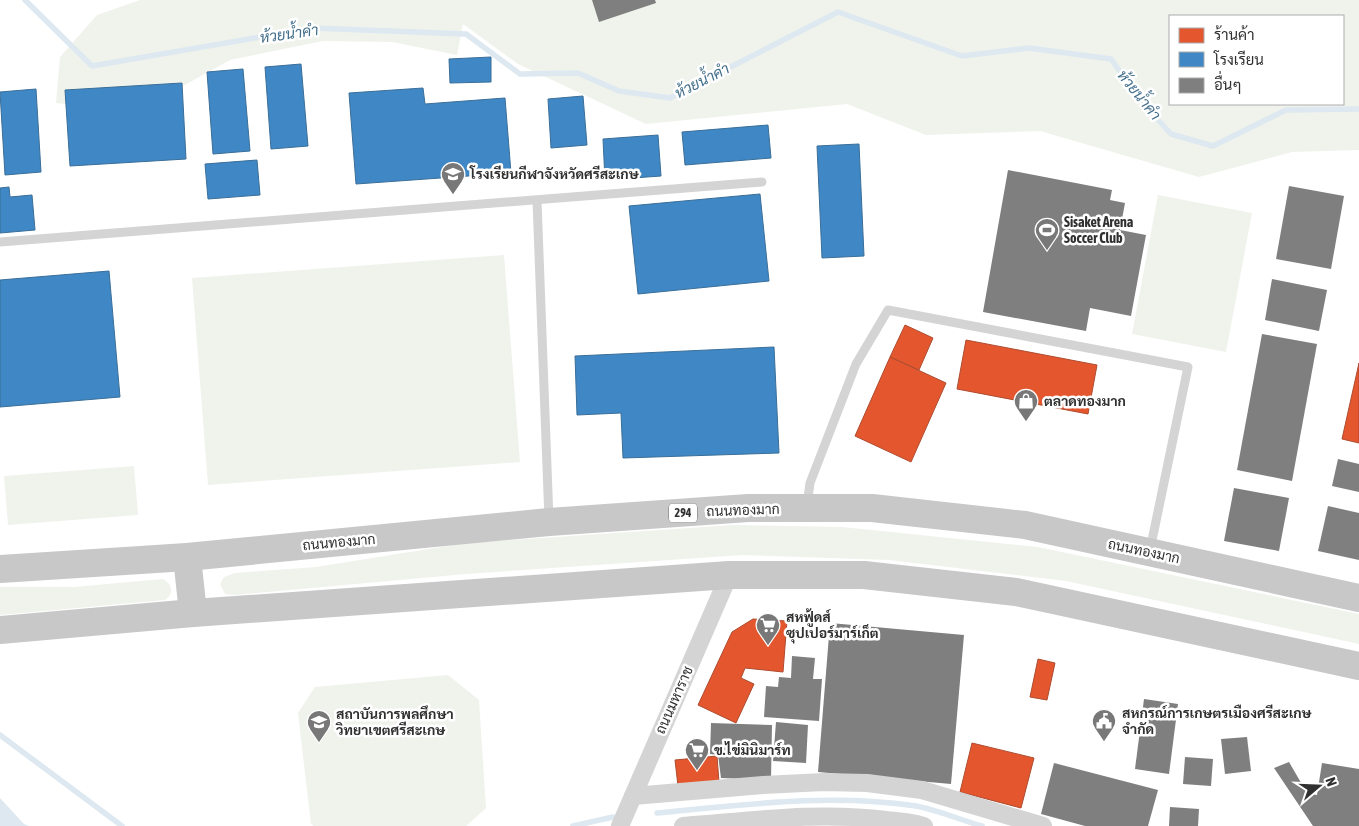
<svg xmlns="http://www.w3.org/2000/svg" width="1359" height="826" font-family="'Asap Condensed',Sarabun,sans-serif">
  <rect width="100%" height="100%" fill="#fff"/>
  <g fill="#f0f3ec" fill-rule="evenodd">
    <path d="M140,0H1359V150L1292,152L1199,177L1040,131L926,135L847,104L646,124L518,64L463,24L457,55L392,42L323,41L230,60L136,112L56,103L60,57L97,15ZM1170,16H1343V104H1170Z"/>
    <path d="M1158,195L1252,213L1226,352L1132,334Z"/>
    <path d="M504,255L520,462L208,485L192,278Z"/>
    <path d="M134,466L138,515L8,525L4,476Z"/>
    <path d="M733,525L842,527L1038,547L1359,614V644L1066,581L889,560L743,555L466,574L235,595L225,594L220,584L224,577L235,573L316,567L466,543Z"/>
    <path d="M163,579C172,585 175,593 165,600L0,615V587H74Z"/>
    <path d="M448,675L479,700L486,808L466,826H314L311,824L298,713L315,687Z"/>
  </g>
  <path fill="#dde8f0" d="M0,798L24,824L29,826H0Z"/>
  <g fill="#e4572e" stroke="#ae4b2f">
    <path d="M905,325L933,338L919,370L890,357Z"/>
    <path d="M966,340L1097,365L1088,414L957,389Z"/>
    <path d="M890,357L946,383L911,462L855,436Z"/>
    <path d="M1359,363V443L1342,439Z"/>
    <path d="M753,619L787,621L783,672L745,668L741,678L754,684L736,723L698,705L732,632Z"/>
    <path d="M1038,659L1055,663L1047,700L1030,697Z"/>
    <path d="M972,743L1034,758L1021,808L960,792Z"/>
    <path d="M717,756L719,782L678,786L675,760Z"/>
  </g>
  <g fill="#3f88c5" stroke="#3a6e98">
    <path d="M491,57V82L450,83L449,59Z"/>
    <path d="M301,64L308,146L271,149L265,67Z"/>
    <path d="M243,69L250,151L213,154L207,72Z"/>
    <path d="M182,83L186,159L70,166L65,90Z"/>
    <path d="M423,88L425,104L505,98L511,173L356,184L349,93Z"/>
    <path d="M36,89L41,172L5,175L0,92Z"/>
    <path d="M583,96L587,145L551,148L548,99Z"/>
    <path d="M768,125L771,158L685,165L682,132Z"/>
    <path d="M658,135L661,176L605,180L603,139Z"/>
    <path d="M859,144L864,256L822,258L817,146Z"/>
    <path d="M257,160L260,195L208,199L205,164Z"/>
    <path d="M9,187L10,197L32,195L35,230L0,233V188Z"/>
    <path d="M760,194L769,281L638,294L629,206Z"/>
    <path d="M109,271L120,397L0,407V280Z"/>
    <path d="M774,347L779,453L623,458L621,413L577,415L575,356Z"/>
  </g>
  <g fill="none" stroke-linecap="round" stroke-linejoin="round">
    <g stroke="#dde8f0" stroke-width="5.5">
      <path d="M25,0L92,66L313,28L466,34L520,74L578,73L619,91L670,98L838,12L962,56L1029,48L1111,59L1140,100L1171,134L1213,146L1286,110L1359,109"/>
      <path d="M0,735L122,826"/>
      <path d="M657,813C742,805 830,793 916,806C938,810 960,820 982,826"/>
      <path d="M573,826L613,817"/>
    </g>
  </g>
  <g fill="#7f7f7f">
    <path d="M592,0H655L656,3L599,22Z"/>
    <path d="M1008,170L1112,190L1110,200L1125,203L1120,230L1146,235L1131,316L1090,308L1086,331L983,312Z"/>
    <path d="M1289,186L1344,196L1331,269L1276,259Z"/>
    <path d="M1272,279L1327,290L1319,331L1265,320Z"/>
    <path d="M1262,334L1317,344L1292,481L1237,470Z"/>
    <path d="M1338,459L1359,464V492L1332,486Z"/>
    <path d="M1234,488L1289,498L1279,551L1224,541Z"/>
    <path d="M1328,506L1359,513V560L1318,551Z"/>
    <path d="M830,623L964,635L951,784L818,772Z"/>
    <path d="M792,656L815,658L813,679H822L819,721L764,717L766,686L778,687L779,677L791,678Z"/>
    <path d="M1144,699L1178,704L1169,774L1135,769Z"/>
    <path d="M776,722L808,725L806,763L773,761Z"/>
    <path d="M711,723L772,725L771,780L721,778L718,755L710,754Z"/>
    <path d="M1247,737L1251,771L1225,774L1221,739Z"/>
    <path d="M1185,757L1213,759L1211,786L1183,784Z"/>
    <path d="M1289,762L1307,793L1317,795L1322,763L1359,769V826H1313L1274,768Z"/>
    <path d="M1054,763L1158,790L1148,826H1085L1041,814Z"/>
    <path d="M1170,807L1199,809L1198,826H1169Z"/>
  </g>
  <g fill="none" stroke-linecap="round" stroke-linejoin="round">
    <g stroke="#d4d4d4" stroke-width="9">
      <path d="M537,201L549,520"/>
      <path d="M0,242L762,182"/>
      <path d="M807,505L810,483L856,364L888,310L1188,367L1150,550"/>
    </g>
    <g stroke="#d4d4d4" stroke-width="18">
      <path d="M633,796L763,785L824,782L867,783L922,790L1043,826"/>
      <path d="M620,826L729,575"/>
      <path d="M683,826C750,821 819,811 886,820C899,821 911,822 924,826"/>
    </g>
    <g stroke="#c8c8c8" stroke-width="28">
      <path d="M187,557L193,613"/>
      <path d="M0,569L187,557L549,522L748,508H872L1025,525L1359,598"/>
      <path d="M0,630L193,613L729,575H864L1016,592L1359,666"/>
    </g>
  </g>
  <defs>
    <g id="university-pin" transform="scale(1.25)"><path d="M0 17L-7.5 6A9.5 9.5 0 1 1 7.5 6Z" fill="#787878" stroke="#fff"/><path d="M0-5L7-2L0 1L-7-2ZM-4 1L0 2.5L4 1V4Q0 6-4 4Z" fill="#fff"/></g>
    <g id="stadium-pin" transform="scale(1.25)"><path d="M0 17L-7.5 6A9.5 9.5 0 1 1 7.5 6Z" fill="#787878" stroke="#fff"/><path d="M0-5a6.5 5 0 1 0 0 10a6.5 5 0 1 0 0-10ZM-3.5-1.8h7v3.6h-7Z" fill="#fff"/></g>
    <g id="shop-pin" transform="scale(1.25)"><path d="M0 17L-7.5 6A9.5 9.5 0 1 1 7.5 6Z" fill="#787878" stroke="#fff"/><path d="M-5-2.5h2.3a2.7 3.5 0 0 1 5.4 0H5L5.5 6h-11ZM-1.5-2.5h3a1.5 2.3 0 0 0-3 0Z" fill="#fff"/></g>
    <g id="supermarket-pin" transform="scale(1.25)"><path d="M0 17L-7.5 6A9.5 9.5 0 1 1 7.5 6Z" fill="#787878" stroke="#fff"/><path d="M-6-5.5h2.5l.6 2H6L4.5 2H-2.5L-4.4-4H-6ZM-1.5 3.2a1.3 1.3 0 1 0 .1 0ZM3 3.2a1.3 1.3 0 1 0 .1 0Z" fill="#fff"/></g>
    <g id="civic-pin" transform="scale(1.25)"><path d="M0 17L-7.5 6A9.5 9.5 0 1 1 7.5 6Z" fill="#787878" stroke="#fff"/><path d="M-.6-6.5H3V-4.5H.6V-3L4-1V1h2V6H-6V1h2V-1L-.6-3ZM-1.2 2.5V6h2.4V2.5Z" fill="#fff"/></g>
  </defs>
  <g fill-rule="evenodd">
    <use href="#university-pin" x="453" y="174"/>
    <use href="#stadium-pin" x="1047" y="230"/>
    <use href="#shop-pin" x="1026" y="401"/>
    <use href="#supermarket-pin" x="768" y="625"/>
    <use href="#civic-pin" x="1104" y="721"/>
    <use href="#university-pin" x="319" y="722"/>
    <use href="#supermarket-pin" x="697" y="750"/>
  </g>
  <g text-anchor="middle" stroke-width="5" stroke-linejoin="round" paint-order="stroke">
    <rect fill="#fff" stroke="#6e6e6e" stroke-width="1" x="669" y="503.5" width="28" height="19" rx="4"/>
    <g font-size="12" font-weight="bold" fill="#303030">
      <text x="683" y="517">294</text>
    </g>
    <g font-size="14" font-weight="bold" fill="#303030" stroke="#fff" text-anchor="start">
      <text x="470" y="179">โรงเรียนกีฬาจังหวัดศรีสะเกษ</text>
      <text x="1064" y="227">Sisaket Arena<tspan x="1064" dy="16">Soccer Club</tspan></text>
      <text x="1044" y="406">ตลาดทองมาก</text>
      <text x="786" y="622">สหฟู้ดส์<tspan x="786" dy="16">ซุปเปอร์มาร์เก็ต</tspan></text>
      <text x="1122" y="718">สหกรณ์การเกษตรเมืองศรีสะเกษ<tspan x="1122" dy="16">จำกัด</tspan></text>
      <text x="336" y="719">สถาบันการพลศึกษา<tspan x="336" dy="16">วิทยาเขตศรีสะเกษ</tspan></text>
      <text x="714" y="755">ข.ไข่มินิมาร์ท</text>
    </g>
    <g font-size="14" fill="#303030" stroke="#fff">
      <text transform="translate(743 510) rotate(-2)" y="5">ถนนทองมาก</text>
      <text transform="translate(339 542) rotate(-5)" y="5">ถนนทองมาก</text>
      <text transform="translate(1144 551) rotate(12)" y="5">ถนนทองมาก</text>
      <text transform="translate(674 700) rotate(-66)" y="5">ถนนมหาราช</text>
    </g>
    <g font-size="15" font-style="italic" fill="#446f8c" stroke="#fff">
      <text transform="translate(289 34) rotate(-8)" y="5">ห้วยน้ำคำ</text>
      <text transform="translate(702 81) rotate(-27)" y="5">ห้วยน้ำคำ</text>
      <text transform="translate(1139 95) rotate(51)" y="5">ห้วยน้ำคำ</text>
    </g>
  </g>
  <rect x="1169" y="15" width="175" height="90" fill="#ffffff" stroke="#acacac"/>
  <rect x="1179" y="28" width="25" height="15" fill="#e4572e" stroke="#acacac"/>
  <text x="1214" y="40" font-size="15" fill="#303030">ร้านค้า</text>
  <rect x="1179" y="52" width="25" height="15" fill="#3f88c5" stroke="#acacac"/>
  <text x="1214" y="65" font-size="15" fill="#303030">โรงเรียน</text>
  <rect x="1179" y="78" width="25" height="15" fill="#7f7f7f" stroke="#acacac"/>
  <text x="1214" y="90" font-size="15" fill="#303030">อื่นๆ</text>
  <g transform="translate(1319 786) rotate(71)" stroke="#ffffff" stroke-width="4" paint-order="stroke">
  <path d="M0-4L9 19L0 12L-9 19Z" fill="#303030"/>
  <text y="-8" font-size="14" font-weight="bold" text-anchor="middle" fill="#303030">N</text>
  </g>
</svg>
